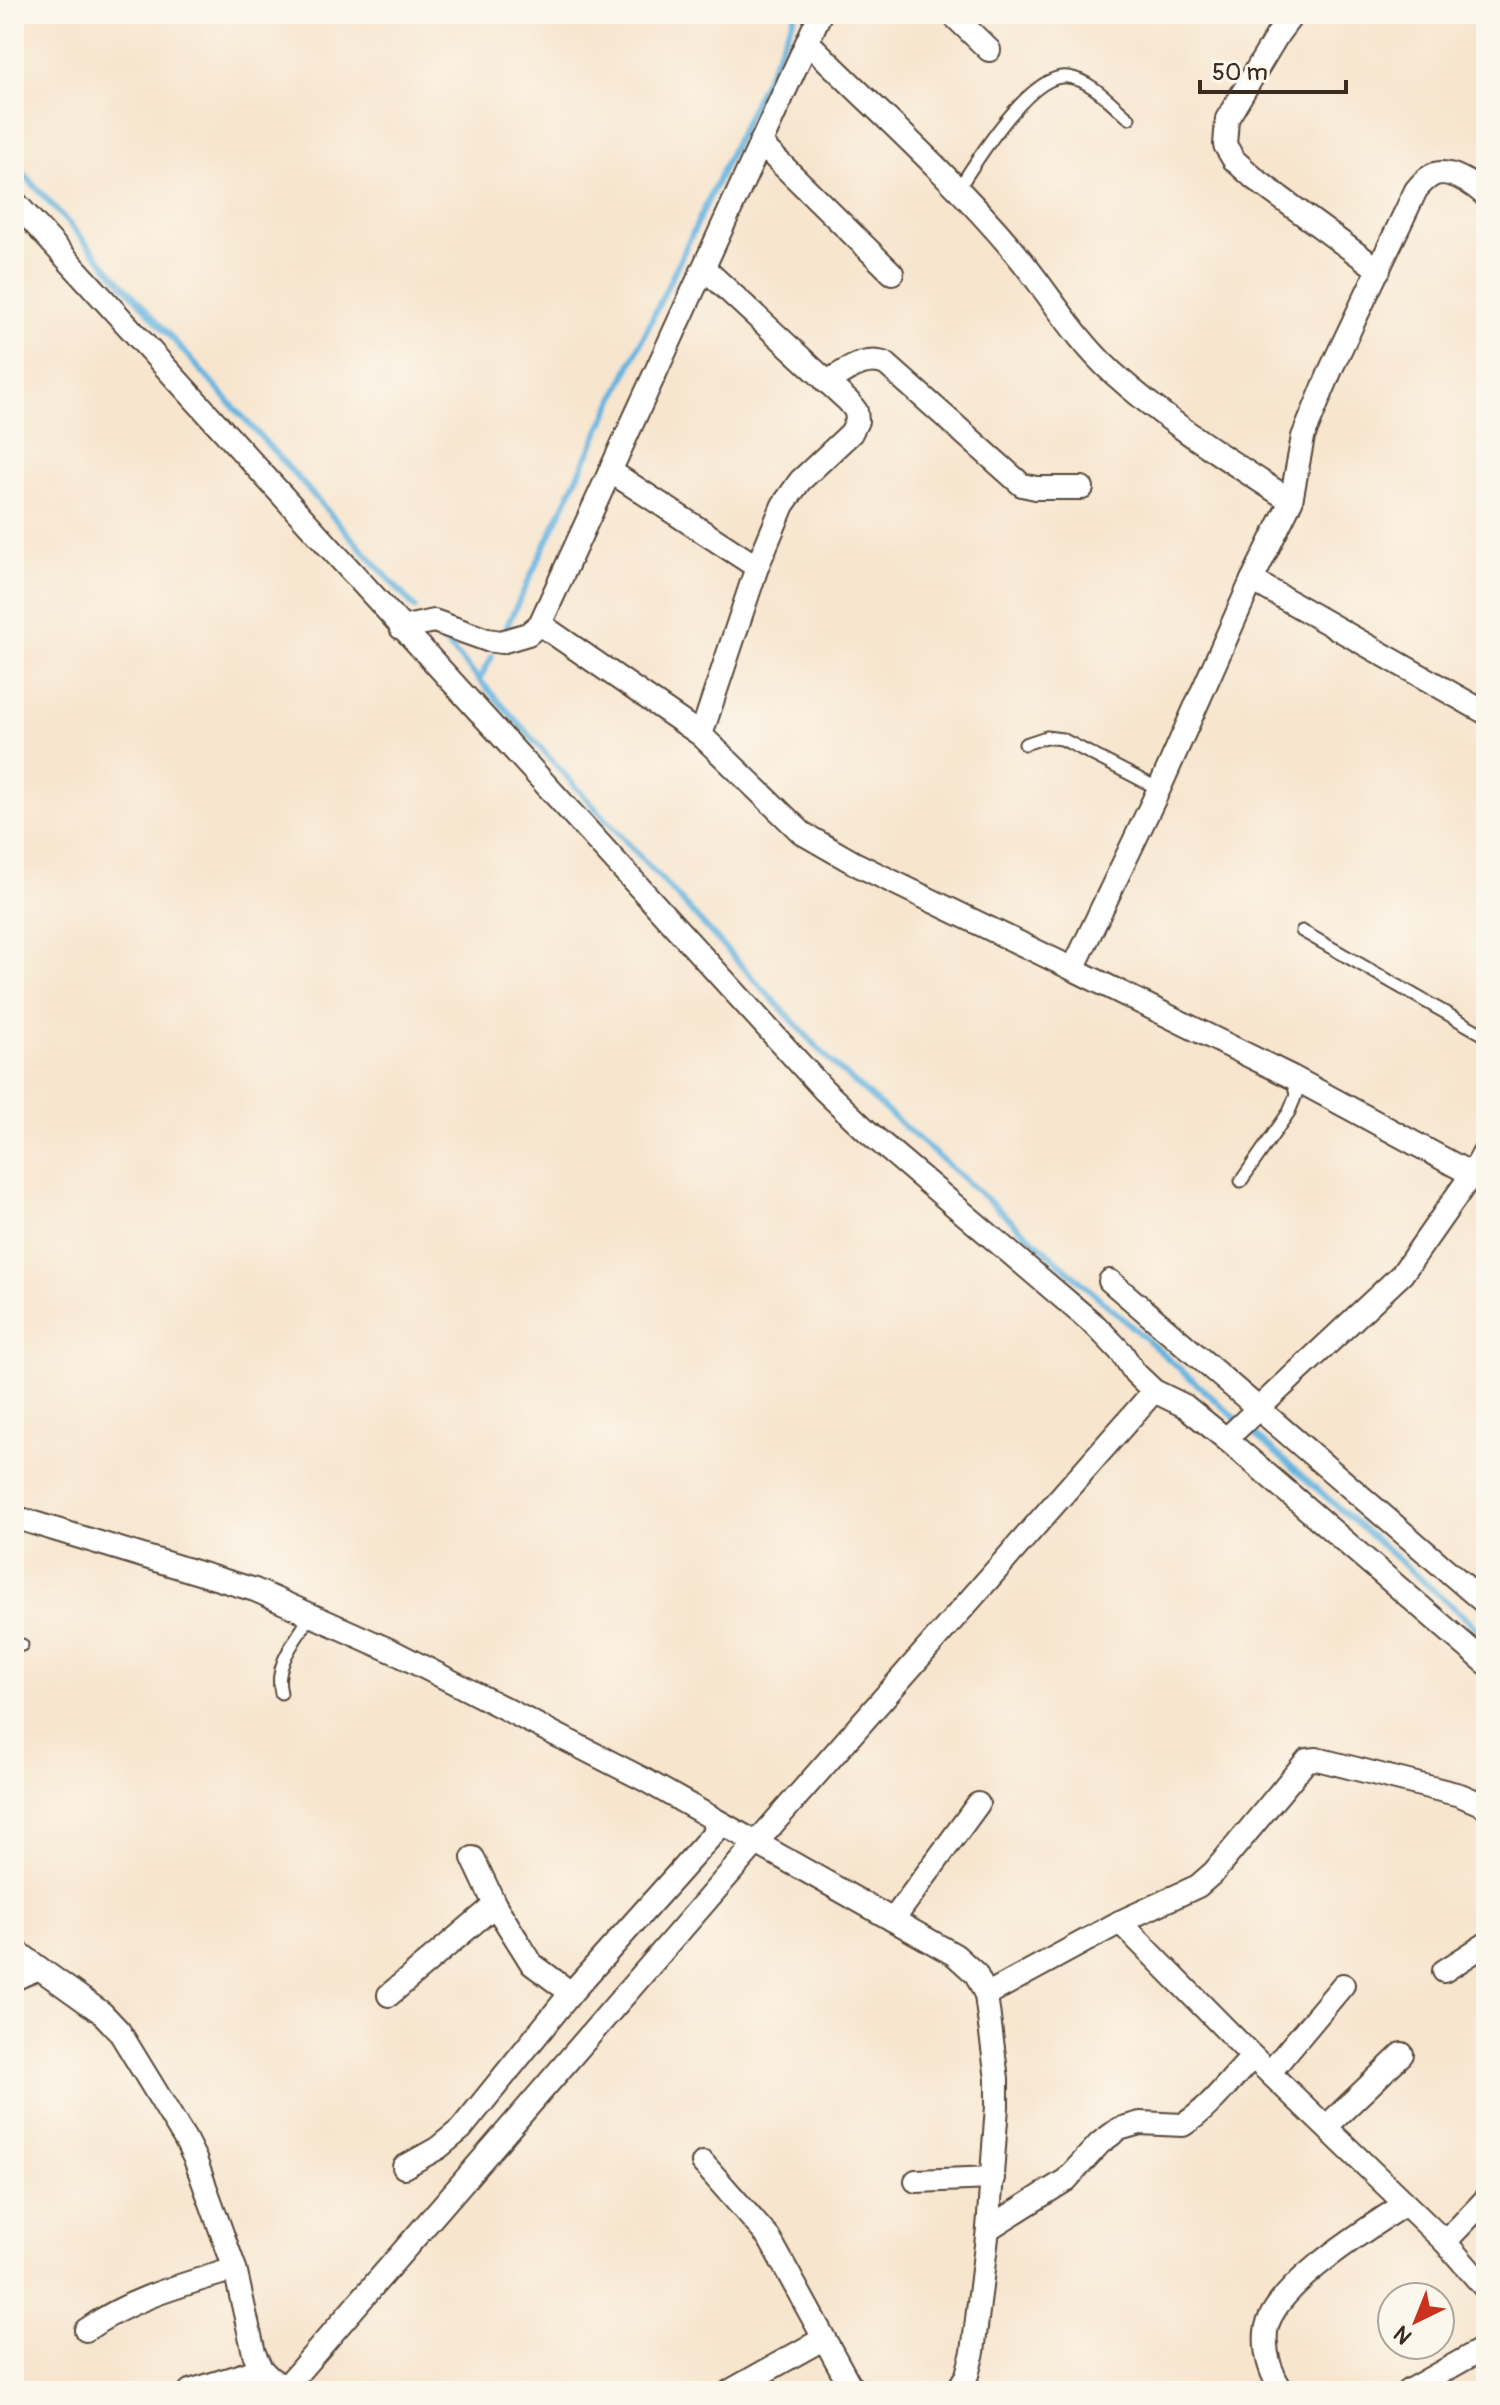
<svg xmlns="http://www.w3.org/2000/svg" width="1500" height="2405" font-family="Pangolin,sans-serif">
  <rect width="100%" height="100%" fill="#fbf7ec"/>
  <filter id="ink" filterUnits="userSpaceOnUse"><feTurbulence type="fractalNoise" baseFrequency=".0125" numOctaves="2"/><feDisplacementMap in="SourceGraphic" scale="16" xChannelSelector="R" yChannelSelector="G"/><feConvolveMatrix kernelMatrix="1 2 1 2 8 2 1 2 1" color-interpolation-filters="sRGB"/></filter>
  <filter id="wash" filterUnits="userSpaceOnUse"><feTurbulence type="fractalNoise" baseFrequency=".006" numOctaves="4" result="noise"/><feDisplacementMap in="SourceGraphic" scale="32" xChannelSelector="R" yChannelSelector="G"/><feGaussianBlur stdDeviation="1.8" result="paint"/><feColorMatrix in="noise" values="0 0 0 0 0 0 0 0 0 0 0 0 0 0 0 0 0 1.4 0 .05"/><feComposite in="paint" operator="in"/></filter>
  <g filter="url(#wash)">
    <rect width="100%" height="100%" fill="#f7e5ce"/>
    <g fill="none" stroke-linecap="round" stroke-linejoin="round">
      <g stroke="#65b3df" stroke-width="6">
        <path d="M14,163L415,608"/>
        <path d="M507,626L796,14"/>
        <path d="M439,635L584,796L831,1062L1239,1421"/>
        <path d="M479,680L492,656"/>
        <path d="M1247,1428L1486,1636"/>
      </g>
    </g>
  </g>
  <g filter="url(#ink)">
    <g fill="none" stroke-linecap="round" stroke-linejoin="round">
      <g stroke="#574638" stroke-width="15">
        <g id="service">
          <path d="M959,188C976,161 1032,71 1068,77C1091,80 1112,104 1129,118"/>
          <path d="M1025,744L1046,737L1062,739L1159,789"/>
          <path d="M1302,931L1486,1036"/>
          <path d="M1241,1181L1289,1112L1296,1095L1292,1077"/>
          <path d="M14,1647L22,1645"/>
          <path d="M281,1693C273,1664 297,1639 311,1615"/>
        </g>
      </g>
      <g stroke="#574638" stroke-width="26">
        <g id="minor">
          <path d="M952,14L989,50"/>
          <path d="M1293,14L1278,34L1227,119L1225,145L1234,160L1255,179L1379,270"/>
          <path d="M808,42C876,110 951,176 1013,250C1047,290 1074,338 1113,373C1168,423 1230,461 1291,501"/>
          <path d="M760,143L892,273"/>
          <path d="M1486,196C1474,185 1448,166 1431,176C1426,179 1420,185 1416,190L1332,367L1303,437L1291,501L1252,580L1486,713"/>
          <path d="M14,201L824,1090L867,1131L1096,1326L1122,1353L1135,1373L1154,1391L1185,1406L1226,1439L1486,1663"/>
          <path d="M826,382C845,372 864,355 886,364L1022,485L1036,488H1082"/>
          <path d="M610,471L757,567"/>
          <path d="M540,624L701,735L802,833L856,864L1073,969L1159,789L1252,580"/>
          <path d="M401,628L434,621L487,640L501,642L528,634L540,624L820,14"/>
          <path d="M701,735L757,567L783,505L800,481L851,433L857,421L856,411L849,402L705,269"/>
          <path d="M1073,969L1292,1077L1486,1182"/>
          <path d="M1110,1281L1486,1604"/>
          <path d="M1226,1439L1402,1274L1472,1174L1486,1149"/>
          <path d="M14,1517L255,1590L394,1652L645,1780L955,1955L976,1974L986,1995"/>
          <path d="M473,1858L495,1905L532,1964L571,1993"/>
          <path d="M893,1920L978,1804"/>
          <path d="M1120,1922L1198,1886L1214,1872L1307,1760L1317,1759L1460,1795L1486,1806"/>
          <path d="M14,1949L39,1968"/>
          <path d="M1444,1971L1486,1944"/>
          <path d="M14,1979L39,1968L102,2013L119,2031L185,2139L195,2159L235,2269L254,2353L261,2369L270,2378L290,2391"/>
          <path d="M389,1995L495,1905"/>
          <path d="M1271,2071L1343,1985"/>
          <path d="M1327,2126L1402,2054"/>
          <path d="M703,2163L769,2238L853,2391"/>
          <path d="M404,2167L438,2148L461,2129L571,1993L722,1824"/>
          <path d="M916,2181L993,2178"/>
          <path d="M988,2229L1066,2180L1100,2143L1119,2129L1140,2123L1183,2125C1213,2106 1228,2081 1253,2057"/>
          <path d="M1445,2242L1486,2199"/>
          <path d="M86,2330C131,2298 182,2285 235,2269"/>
          <path d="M284,2389L756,1843L1154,1391"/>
          <path d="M190,2391L261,2369"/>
          <path d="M730,2391L823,2339"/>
          <path d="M957,2391L967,2375L973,2352L988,2229L997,2106V2079L986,1995L1120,1922L1253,2057L1445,2242L1486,2289"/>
          <path d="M1282,2391C1271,2374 1264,2354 1266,2332C1270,2288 1370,2227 1405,2204"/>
          <path d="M1408,2391L1486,2347"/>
        </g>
      </g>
      <use href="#service" stroke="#fff" stroke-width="11"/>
      <use href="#minor" stroke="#fff" stroke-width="22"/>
    </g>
  </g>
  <rect width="1500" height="2405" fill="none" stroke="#fbf7ec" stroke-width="48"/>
  <g transform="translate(1416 2321) rotate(223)"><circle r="38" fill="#fbf7ec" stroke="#aea59a" stroke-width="2"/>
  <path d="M0-6L14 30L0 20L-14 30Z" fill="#c8321e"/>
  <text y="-12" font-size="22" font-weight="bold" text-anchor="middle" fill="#3b2a1e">N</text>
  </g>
  <path d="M1200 80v12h146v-12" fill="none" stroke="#3b2a1e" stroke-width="4"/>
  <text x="1212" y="80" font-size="24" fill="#3b2a1e" stroke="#fbf7ec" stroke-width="6" paint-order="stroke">50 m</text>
</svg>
